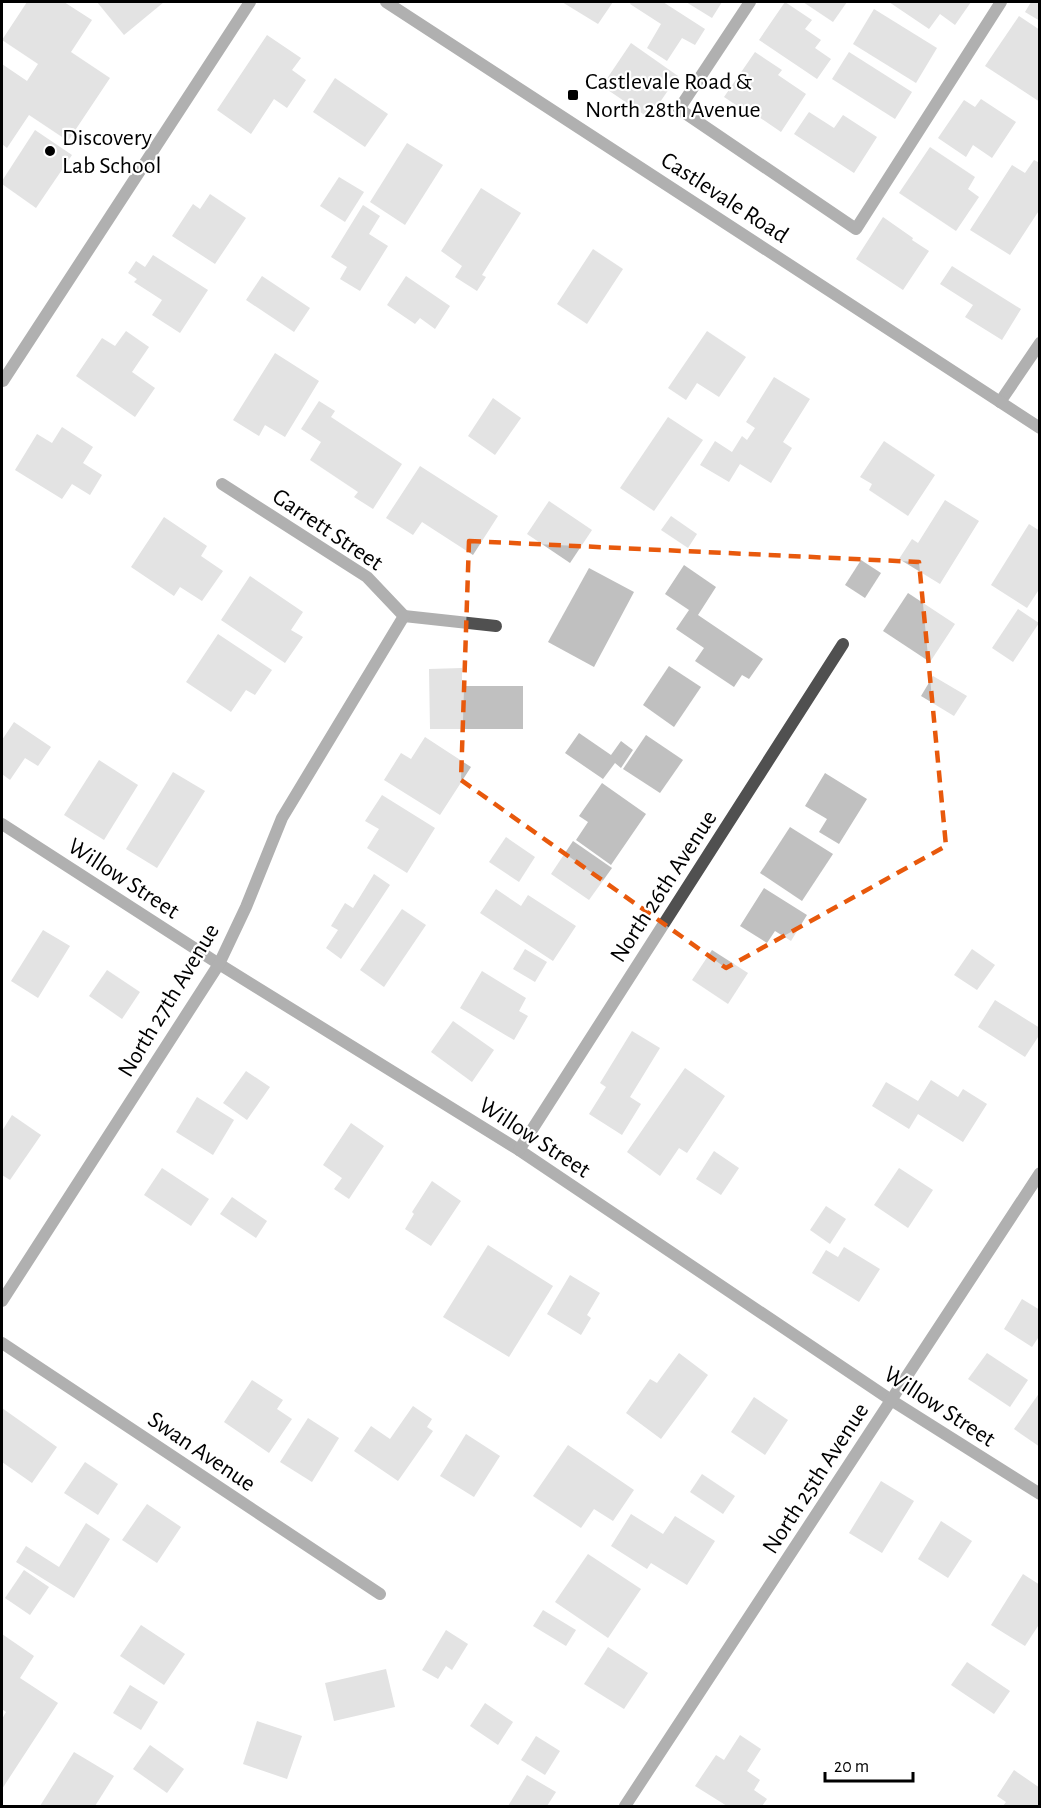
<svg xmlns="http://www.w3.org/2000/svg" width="1041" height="1808" font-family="'Alegreya Sans',sans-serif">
  <rect width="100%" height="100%" fill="#fff"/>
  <g fill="#c0c0c0">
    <path d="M27,2H64L92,20L71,52L110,78L68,141L29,115L7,148L2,144V64L27,81L38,64L2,40Z"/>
    <path d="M97,2H164L124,35Z"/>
    <path d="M562,2H613L598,24Z"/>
    <path d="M631,2H663L705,29L695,45L682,38L667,61L647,48L661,24L630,4Z"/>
    <path d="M686,2H722L712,18Z"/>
    <path d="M785,2L812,20L805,29L821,40L815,48L831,59L817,79L759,40Z"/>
    <path d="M803,2H847L833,22Z"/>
    <path d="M889,2H971L955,25L940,14L929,29Z"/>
    <path d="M1031,2H1040V21L1025,12Z"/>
    <path d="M874,9L937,48L916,83L853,44Z"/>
    <path d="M1019,16L1040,30V102L985,66Z"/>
    <path d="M267,35L301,58L292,70L306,80L287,108L274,99L251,134L217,110Z"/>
    <path d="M631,43L678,76L649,118L602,86Z"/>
    <path d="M755,52L782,70L778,75L806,94L781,132L759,117L757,119L724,97Z"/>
    <path d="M849,52L912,92L895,119L832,79Z"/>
    <path d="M335,78L388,114L365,147L313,112Z"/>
    <path d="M981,99L1016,122L992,158L973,145L966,157L938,138L964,100L975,107Z"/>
    <path d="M809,112L834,128L843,115L877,137L854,173L794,134Z"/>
    <path d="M35,130L72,155L36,208L2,184V181Z"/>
    <path d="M407,143L443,165L405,225L370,202Z"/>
    <path d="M930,147L975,177L968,189L979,197L956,231L899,193Z"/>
    <path d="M1034,160L1040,163V209L1010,255L970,230L1012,165L1025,173Z"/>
    <path d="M339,177L364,192L345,222L320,206Z"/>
    <path d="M481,188L521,213L482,275L486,277L477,291L455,277L462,266L441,251Z"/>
    <path d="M210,194L246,218L215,264L172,236L193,204L200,209Z"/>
    <path d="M363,205L380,216L369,234L388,246L360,291L340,279L347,267L331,257Z"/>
    <path d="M883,217L913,238L912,240L929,251L903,290L856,259Z"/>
    <path d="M593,249L623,269L587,324L557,304Z"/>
    <path d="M153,255L208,290L180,333L152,315L162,300L134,282L137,279L128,273L136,261L145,267Z"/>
    <path d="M952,266L1021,309L1002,340L965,317L973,305L940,284Z"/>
    <path d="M262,276L310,308L294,332L246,300Z"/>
    <path d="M406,276L450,306L435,329L420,318L415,324L387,305Z"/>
    <path d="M126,331L149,347L132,372L155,388L135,417L76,376L102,338L115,346Z"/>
    <path d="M707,331L746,357L719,397L697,383L686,400L668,388Z"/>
    <path d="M275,353L319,381L285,437L265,425L259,436L233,420Z"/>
    <path d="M774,377L810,399L783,442L792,448L771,483L740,464L729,482L700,465L715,441L732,452L742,436L747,440L755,428L746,422Z"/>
    <path d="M493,398L521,418L495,455L468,436Z"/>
    <path d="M319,401L335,411L331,417L402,464L373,509L354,497L358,492L310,460L321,442L301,429Z"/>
    <path d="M668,417L703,440L654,511L620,488Z"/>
    <path d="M62,427L93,447L83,463L102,475L90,495L72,484L62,499L15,470L37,434L52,443Z"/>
    <path d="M884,441L935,475L908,516L869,490L872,484L860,477Z"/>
    <path d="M420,466L498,516L473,555L422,522L413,535L386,518Z"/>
    <path d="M945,500L979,521L940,584L899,559L912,539L918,543Z"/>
    <path d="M549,501L592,530L570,563L527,534Z"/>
    <path d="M671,516L697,534L688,548L661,530Z"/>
    <path d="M164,517L207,546L201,556L223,571L202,601L180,587L174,596L131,567Z"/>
    <path d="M1029,524L1040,531V588L1027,608L991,585Z"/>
    <path d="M861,560L881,573L865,598L845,585Z"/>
    <path d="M684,565L716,587L698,615L763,659L749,679L742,675L734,687L695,661L704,648L676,629L689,610L665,594Z"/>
    <path d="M589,568L634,592L594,667L548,642Z"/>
    <path d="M250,576L303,612L291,630L303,637L285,663L221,620Z"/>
    <path d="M908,593L955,624L930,662L883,631Z"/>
    <path d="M1018,609L1039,623L1013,662L992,648Z"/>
    <path d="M218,634L272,670L255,695L246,690L231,712L186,682Z"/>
    <path d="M669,666L701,687L674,727L643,705Z"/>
    <path d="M462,668V686H523V729H430L429,669Z"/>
    <path d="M933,676L967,696L954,716L921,696Z"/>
    <path d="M14,722L51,747L38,766L25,758L10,780L2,774V740Z"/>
    <path d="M579,733L611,755L621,741L633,750L621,768L615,763L603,779L565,753Z"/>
    <path d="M646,735L683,760L660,793L623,769Z"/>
    <path d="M425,737L471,767L440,815L384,780L401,753L411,759Z"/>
    <path d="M99,760L138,785L104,840L64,815Z"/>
    <path d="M173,772L205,791L157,868L126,849Z"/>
    <path d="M825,773L867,799L839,844L819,832L827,819L805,806Z"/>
    <path d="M602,783L646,814L611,865L576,840L588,822L579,816Z"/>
    <path d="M382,795L435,828L407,873L367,848L379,829L365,821Z"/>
    <path d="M790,827L833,854L802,901L760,873Z"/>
    <path d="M506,837L535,857L519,882L489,862Z"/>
    <path d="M573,841L612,868L589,900L551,874Z"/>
    <path d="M374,874L390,885L341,959L326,948L338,930L331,926L345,903L353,908Z"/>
    <path d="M764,888L807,915L791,941L775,931L767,943L740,926Z"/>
    <path d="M496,889L521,906L528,895L576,926L553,961L480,913Z"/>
    <path d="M402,909L426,925L384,987L360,970Z"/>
    <path d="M43,930L70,946L38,998L11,981Z"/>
    <path d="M525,949L547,962L535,982L513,969Z"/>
    <path d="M972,949L995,965L977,990L954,975Z"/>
    <path d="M712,950L748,973L728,1004L692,980Z"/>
    <path d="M107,970L140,992L122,1019L89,996Z"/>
    <path d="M482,971L526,998L519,1011L528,1016L514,1040L460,1008Z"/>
    <path d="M995,1000L1040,1028V1034L1025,1057L978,1027Z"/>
    <path d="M453,1021L494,1050L472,1082L431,1052Z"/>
    <path d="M632,1031L660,1048L630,1097L641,1104L622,1135L589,1114L606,1087L600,1083Z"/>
    <path d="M685,1068L725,1096L687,1153L679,1148L660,1176L627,1152Z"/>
    <path d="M246,1071L270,1087L247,1120L223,1103Z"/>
    <path d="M931,1080L958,1097L963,1089L987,1104L963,1142L918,1114L909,1129L872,1106L886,1082L918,1101Z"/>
    <path d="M197,1097L234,1120L213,1155L176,1132Z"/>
    <path d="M12,1115L41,1135L10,1180L2,1175V1131Z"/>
    <path d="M351,1123L384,1146L349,1199L334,1189L342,1178L323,1165Z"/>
    <path d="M714,1151L739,1168L721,1195L696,1179Z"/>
    <path d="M162,1168L209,1199L191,1226L144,1195Z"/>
    <path d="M899,1168L933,1190L908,1228L874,1205Z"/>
    <path d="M432,1181L461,1201L431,1246L405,1229L414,1214L412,1212Z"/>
    <path d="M232,1197L267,1221L256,1238L220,1214Z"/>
    <path d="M826,1206L846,1219L830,1244L810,1230Z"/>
    <path d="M488,1245L553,1286L509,1357L443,1317Z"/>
    <path d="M844,1247L880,1269L859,1302L812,1273L826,1250L838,1257Z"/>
    <path d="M570,1275L600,1293L587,1315L591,1318L581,1335L547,1314Z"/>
    <path d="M1022,1299L1040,1310V1335L1032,1347L1004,1329Z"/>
    <path d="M679,1353L708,1375L661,1439L626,1413L650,1379L657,1383Z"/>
    <path d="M987,1353L1028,1380L1010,1407L968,1379Z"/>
    <path d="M252,1380L283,1400L277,1409L292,1419L269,1453L224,1422Z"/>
    <path d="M1040,1392V1447L1014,1429Z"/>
    <path d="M754,1397L788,1420L765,1455L731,1432Z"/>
    <path d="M413,1406L432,1419L427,1427L433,1431L398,1481L354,1451L371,1426L390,1439Z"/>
    <path d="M2,1408L57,1447L32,1483L2,1462Z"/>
    <path d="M308,1418L339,1438L312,1482L280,1462Z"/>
    <path d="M466,1434L500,1456L474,1497L440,1476Z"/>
    <path d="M568,1445L634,1490L613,1521L594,1509L581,1528L533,1496Z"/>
    <path d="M85,1462L118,1484L98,1515L64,1493Z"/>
    <path d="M702,1474L735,1496L723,1514L690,1492Z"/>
    <path d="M881,1481L914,1501L882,1553L849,1533Z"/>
    <path d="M147,1504L181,1527L157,1563L122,1540Z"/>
    <path d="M631,1514L663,1534L675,1516L715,1541L687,1585L651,1563L647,1569L611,1546Z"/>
    <path d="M941,1521L972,1541L948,1578L918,1559Z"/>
    <path d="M86,1523L110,1539L74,1598L16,1562L26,1546L59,1567Z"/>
    <path d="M588,1554L641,1589L608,1638L555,1602Z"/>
    <path d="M24,1570L49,1587L30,1615L5,1598Z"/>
    <path d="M1023,1574L1040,1585V1623L1025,1646L991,1625Z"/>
    <path d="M543,1610L576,1630L566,1646L533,1626Z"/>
    <path d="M141,1625L185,1654L164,1685L120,1656Z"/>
    <path d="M446,1630L468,1644L452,1670L446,1666L438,1679L422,1670Z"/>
    <path d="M2,1634L34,1656L20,1678L58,1703L2,1789V1719L6,1712L2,1709Z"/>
    <path d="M608,1647L648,1673L624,1709L584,1684Z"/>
    <path d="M967,1662L1010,1691L994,1714L951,1685Z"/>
    <path d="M386,1669L395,1707L334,1721L325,1683Z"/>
    <path d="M130,1685L158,1702L141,1730L113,1713Z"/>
    <path d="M485,1703L513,1722L498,1745L470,1726Z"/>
    <path d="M257,1721L302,1736L287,1779L243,1764Z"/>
    <path d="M740,1735L761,1749L747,1771L760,1780L754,1790L767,1799L762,1806H727L695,1786L716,1755L724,1760Z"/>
    <path d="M536,1736L560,1751L545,1775L521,1760Z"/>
    <path d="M150,1745L184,1769L167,1793L133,1769Z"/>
    <path d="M74,1752L114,1776L95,1806H40Z"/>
    <path d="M1014,1770L1040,1788V1806H1003L1006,1802L997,1796Z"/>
    <path d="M527,1775L556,1792L547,1806H508Z"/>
  </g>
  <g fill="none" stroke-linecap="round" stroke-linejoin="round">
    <g stroke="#505050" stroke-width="12">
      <path d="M750,2L679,109L856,229L1001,2"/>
      <path d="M404,616L496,626"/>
    </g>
    <g stroke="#505050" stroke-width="12">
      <path d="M3,381L250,2"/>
      <path d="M1000,402L1040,343"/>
      <path d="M2,824L219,964L519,1150L891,1400L1040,1494"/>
      <path d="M519,1150L843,644"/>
      <path d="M2,1301L219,964L246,907L282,818L404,616L367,577L222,484"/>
      <path d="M2,1343L380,1594"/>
    </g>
    <g stroke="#505050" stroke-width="12">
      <path d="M386,2L1040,428"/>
      <path d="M625,1806L1040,1173"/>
    </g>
  </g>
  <path d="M0 0H1041V1808H0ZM469,541L919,562L946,846L726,968L461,780Z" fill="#fff" fill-opacity=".55" fill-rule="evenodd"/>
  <path fill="none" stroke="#e8590c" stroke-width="4.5" stroke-dasharray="12 8" stroke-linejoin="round" d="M469,541L919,562L946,846L726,968L461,780Z"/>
  <g fill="#000" stroke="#fff" stroke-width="2">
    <rect x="567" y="89" width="12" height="12" rx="3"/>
    <circle cx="50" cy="151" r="6"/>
  </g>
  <g text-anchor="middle" stroke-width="4.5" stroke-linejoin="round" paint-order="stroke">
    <g font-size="24" fill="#000" stroke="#fff" text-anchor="start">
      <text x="585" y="89">Castlevale Road &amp;<tspan x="585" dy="28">North 28th Avenue</tspan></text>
      <text x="62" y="145">Discovery<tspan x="62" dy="28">Lab School</tspan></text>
    </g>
    <g font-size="24" fill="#000" stroke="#fff">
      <text transform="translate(725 197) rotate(33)" y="8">Castlevale Road</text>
      <text transform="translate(328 529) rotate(34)" y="8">Garrett Street</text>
      <text transform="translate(124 878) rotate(33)" y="8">Willow Street</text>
      <text transform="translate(663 886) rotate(-57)" y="8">North 26th Avenue</text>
      <text transform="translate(168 1000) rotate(-59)" y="8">North 27th Avenue</text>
      <text transform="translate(535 1137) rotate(33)" y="8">Willow Street</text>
      <text transform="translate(940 1406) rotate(33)" y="8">Willow Street</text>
      <text transform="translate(202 1451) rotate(34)" y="8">Swan Avenue</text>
      <text transform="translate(815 1478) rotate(-57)" y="8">North 25th Avenue</text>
    </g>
  </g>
  <rect width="1041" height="1808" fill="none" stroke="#000000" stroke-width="6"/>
  <path d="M825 1772v9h88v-9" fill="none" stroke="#000000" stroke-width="3"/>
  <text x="834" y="1772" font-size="18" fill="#000000" stroke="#ffffff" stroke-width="4.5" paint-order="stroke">20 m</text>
</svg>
